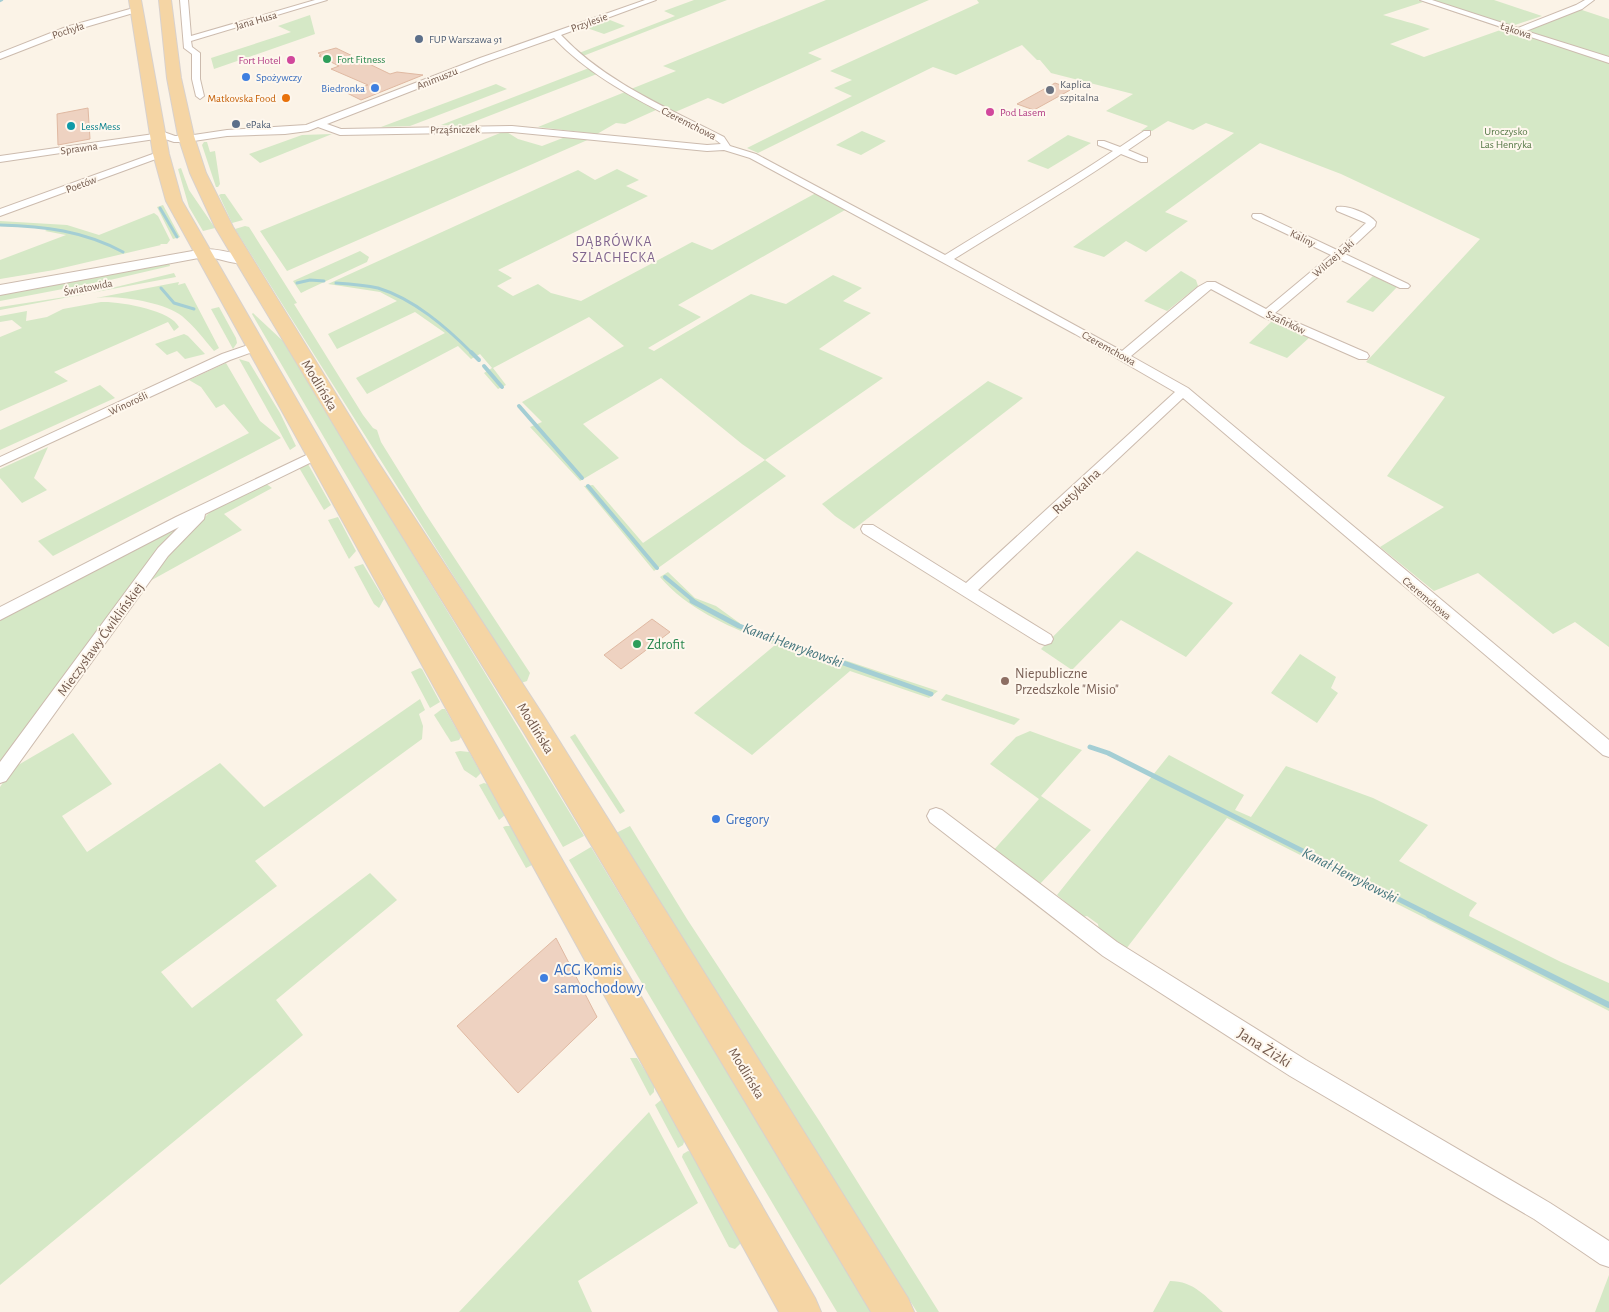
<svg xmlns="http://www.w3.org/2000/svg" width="1609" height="1312" font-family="'Alegreya Sans',sans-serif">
  <rect width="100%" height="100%" fill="#fbf3e7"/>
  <g fill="#d5e8c6">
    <path d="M694,0H727L583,56L579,53L675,16L664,11Z"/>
    <path d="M826,0H929L808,53L822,59L723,104L708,98L673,113L631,89L676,71L663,66Z"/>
    <path d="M977,0H1418L1423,2L1383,15C1399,20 1414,23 1430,29L1390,44L1424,57L1506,28L1609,63V647L1575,622L1553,634L1478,573L1434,591L1380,547L1444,507L1387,476L1445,397L1366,362L1480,239L1341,174L1260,143L1165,212L1188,221L1146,252L1126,241L1104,257L1073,247L1234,133L1206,123L1193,130L1168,121L1152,131H1141L1148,126L1106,111L1133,94L1051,73L1040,60H1037L1022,45L956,75L933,67L758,153L747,148L852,96L834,88L852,80L830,71L979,3Z"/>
    <path d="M1433,0H1494L1542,16L1512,26Z"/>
    <path d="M1579,9L1609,19V59L1525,30Z"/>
    <path d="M310,15L315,34L214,69L211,58L291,32L278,26Z"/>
    <path d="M610,20L625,26L604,34L587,28Z"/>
    <path d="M589,68L597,74L463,126L441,125Z"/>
    <path d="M496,84L507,89L410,126L381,127Z"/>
    <path d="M625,92L656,110L625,124L616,123L597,134L538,127Z"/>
    <path d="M505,131L518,139L542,146L568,136L592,138L287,271L260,231Z"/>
    <path d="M862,131L886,141L861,155L836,145Z"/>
    <path d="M332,134L260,163L249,154L302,135Z"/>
    <path d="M1068,135L1091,143L1048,169L1027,161Z"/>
    <path d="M204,142H207L210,152L215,151L220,184L218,187H216L202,145Z"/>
    <path d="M181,168L189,190L215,228L203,231L189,207L178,169Z"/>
    <path d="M617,169L639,180L626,186L648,196L498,270L512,278L497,286L513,296L538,284L551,293L581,301L692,242L712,250L816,193L845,210L678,305L701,317L648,348L654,351L751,294L786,304L833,275L862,288L843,301L871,313L819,349L883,378L765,460L786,476L654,571L584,486L593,485L643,543L765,460L742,444L661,378L583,424L619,458L580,481L530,427L542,422L522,402L624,346L589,317L493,368L506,385L498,389L484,373L492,368L480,354L471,359L458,346L367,394L356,378L445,333L415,312L337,349L328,334L397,301L380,292L328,284L578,170L595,180Z"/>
    <path d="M221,194H225L243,220L232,223L219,195Z"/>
    <path d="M163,205L180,237L173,239L157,207Z"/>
    <path d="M154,213L158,216L170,240L167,244H160L161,245L54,270L0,279V260L66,235L45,231L49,229L45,228L0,226V221L67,225L99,235Z"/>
    <path d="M245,226L249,227L297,303L294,304L363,415L373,428L377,430L381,442L425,513L530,673L527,681L521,683L235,229Z"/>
    <path d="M360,251L369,257L367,262L307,290L301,293L293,281Z"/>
    <path d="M169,263L170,266L110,280L0,301V293Z"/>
    <path d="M1181,271L1196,280L1198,286L1167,311L1144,301Z"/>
    <path d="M174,273L176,277L0,310V307L91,293Z"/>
    <path d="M1373,276L1397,287L1373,312L1346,302Z"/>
    <path d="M179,282L178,285L185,283L219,348L214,351C204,339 194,326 182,316C163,302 119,295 96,298Z"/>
    <path d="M101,302C119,301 171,310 179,327L174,331L168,322L54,372L68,381L0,411V337L22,328L12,320L0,322V316L27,311L26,321L47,317L63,309Z"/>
    <path d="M219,307L236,338L237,343L233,349L211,309Z"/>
    <path d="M253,313L283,341L584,836L563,847L252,314Z"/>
    <path d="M1272,321L1310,337L1287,358L1249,343Z"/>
    <path d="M184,334L188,336L205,354L185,359L177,351L167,355L155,344Z"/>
    <path d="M239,359L249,362L280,413L296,446L290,450Z"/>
    <path d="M226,363L260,421L281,438L53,556L38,541L249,433L224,404L216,408L201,387L189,380Z"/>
    <path d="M988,381L1023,398L854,529L835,516L822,504Z"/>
    <path d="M100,385L115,398L0,450V430Z"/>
    <path d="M48,447L34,478L47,490L22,503L0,478V469Z"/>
    <path d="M308,464L331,505L324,510L298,466Z"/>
    <path d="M265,483L272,488L224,514L242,530L150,581L172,549L210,512Z"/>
    <path d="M338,517L356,551L349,559L328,520Z"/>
    <path d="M188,520L0,765V619Z"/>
    <path d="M1137,551L1233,603L1186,657L1121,620L1072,670L1041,649Z"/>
    <path d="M363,564L384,599L379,608L374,604L354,567Z"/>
    <path d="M668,572L695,598L716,606L745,627L938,691L929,698L850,671L752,755L694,713L775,645C733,628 690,612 660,577Z"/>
    <path d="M1300,654L1336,677L1331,688L1338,693L1317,723L1271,693Z"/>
    <path d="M420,668L422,669L440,702L430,708L411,672Z"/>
    <path d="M946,694L1020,719L1014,725L941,700Z"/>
    <path d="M420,699L425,710L419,714L423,726L422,739L255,861L277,886L161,972L192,1008L370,873L397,900L276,1000L303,1035L0,1285V787L13,768L73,733L112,784L62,816L87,852L220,763L264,807Z"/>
    <path d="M442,709H445L461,737L459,740L451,742L434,715Z"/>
    <path d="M1030,731L1082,750L1041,796L1091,830L1039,885L992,852L1039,799L990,764L1016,737Z"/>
    <path d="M575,734L625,811L620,814L570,737Z"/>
    <path d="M460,751L469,752L481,773L476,778L464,770L455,752Z"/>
    <path d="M1169,755L1244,795L1235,810L1251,817L1286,766L1373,798L1428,825L1399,861L1477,903L1470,912L1469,916L1561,962L1609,983V1011L1227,818L1126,949L1099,930L1098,924L1087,916L1083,917L1057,895Z"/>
    <path d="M484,783L487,784L505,815L499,820L479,785Z"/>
    <path d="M506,826H511L532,865L526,868L503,827Z"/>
    <path d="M630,826L687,919L820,1122L939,1312H917L616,833Z"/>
    <path d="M591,847L872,1312H837L569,860Z"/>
    <path d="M630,1058H637L654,1085V1092L650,1096Z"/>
    <path d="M661,1100L665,1101L685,1139L683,1145L678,1148L655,1105Z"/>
    <path d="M649,1112L698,1203L578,1281L592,1312H459Z"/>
    <path d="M688,1151L692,1152L740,1236V1244L735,1249L729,1247L682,1157L683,1154Z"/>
    <path d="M1609,1275V1312H1595Z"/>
    <path d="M1170,1281C1194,1281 1206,1297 1223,1312H1153Z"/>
  </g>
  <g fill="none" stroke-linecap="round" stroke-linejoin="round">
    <path stroke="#a4ced4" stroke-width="2.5" d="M0,1L2,0"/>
    <g stroke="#a4ced4" stroke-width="3">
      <path d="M160,208L177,237"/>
      <path d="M0,225C44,226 84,231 123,252"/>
      <path d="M297,283L310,280L324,281"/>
      <path d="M336,283C350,284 364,285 378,288C414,299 446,327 472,353"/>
      <path d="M161,288L174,303L194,309"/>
    </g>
    <g stroke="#a4ced4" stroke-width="4">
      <path d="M471,352L479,360"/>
      <path d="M484,366L502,387"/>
      <path d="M519,406L582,478"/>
      <path d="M588,486L657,568"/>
      <path d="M665,577L695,602"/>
    </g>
    <g stroke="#a4ced4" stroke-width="5">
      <path d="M692,601L739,626L931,694"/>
      <path d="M1090,747L1108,753L1432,916"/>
    </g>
    <path stroke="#a4ced4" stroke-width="6" d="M1429,915L1609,1005"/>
  </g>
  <g fill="#eed2c1" stroke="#e0b9a2">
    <path d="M336,48L390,74L397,72L423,75L361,100L347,93L368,85L331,69L339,66L319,56L321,55L318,53Z"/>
    <path d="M1055,83L1072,89L1034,110L1017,104Z"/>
    <path d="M88,108L90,139L58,145L57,114Z"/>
    <path d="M652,619L670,632L621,669L604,655Z"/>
    <path d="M556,938L597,1017L518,1093L457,1026Z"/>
  </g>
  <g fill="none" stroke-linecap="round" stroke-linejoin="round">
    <g stroke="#ccbbae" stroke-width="2">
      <g id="minor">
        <path d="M180,0H188L191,36L315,0H327L191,41L192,47L200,53V79L204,96L200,99L196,96L192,79V54L184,48Z"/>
        <path d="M645,0H656L561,35C605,82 668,108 724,137L730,146L756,154L945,255C1001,220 1058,188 1113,151L1098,145V141H1104L1120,147L1144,131H1150V135L1128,150L1147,158V162H1141L1121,154C1067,191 1010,224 954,259L1122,351L1198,287L1207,282H1215L1266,309L1331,255L1253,218L1252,216L1253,214H1261L1337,250L1366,223L1337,211L1336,209L1337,207C1348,205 1370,214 1376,222L1375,226L1345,254L1408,284L1410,286L1408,288H1400L1339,259L1275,313L1367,353L1369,356L1367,359H1359L1263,317L1211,289L1131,356L1188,388L1609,740V757L1603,755L1183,398L978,590L1051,635L1053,639L1051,643L1045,645L1039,643L863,533L861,529L863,525H873L966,583L1175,392L1075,334L750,158L724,150L707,151L512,132L340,135L318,127L308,131L285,134L227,136L187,142H174L162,138L0,162V156L154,134L155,131H161L175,136H187L227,130L306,125L480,58ZM554,38C585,71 626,94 667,115C682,123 709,133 721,144L707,145L512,126L341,129L327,124L486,62Z"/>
        <path d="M1420,0H1432L1518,28L1576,5L1585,0H1594L1582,9L1526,31L1609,57V63Z"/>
        <path d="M137,7L141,9L140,11L72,31L0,59V53L66,27Z"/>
        <path d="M161,151L164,152V156L0,216V209Z"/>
        <path d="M257,342L261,343L263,346L261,349L230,360L0,466V457L222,354Z"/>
        <path d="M317,450L322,451L324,454L322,457L205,514L204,519L168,556L6,781L0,783V762L158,548L179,527L0,620V607L176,517Z"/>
        <path d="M936,808L942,810L1117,942L1306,1060L1550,1203L1609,1241V1267L1600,1264L1534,1219L1290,1076L1103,956L930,822L927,816L930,810Z"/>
      </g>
    </g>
    <g stroke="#ccbbae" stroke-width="2">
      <path id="tertiary" d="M204,249C219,249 234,253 248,257L250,260L248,263C235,266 218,257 204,257L0,295V285Z"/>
    </g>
    <g stroke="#d8d1cd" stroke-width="2">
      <g id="primary">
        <path d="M129,0H141L169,154L182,201L815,1298L821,1312H779L166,201L153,154Z"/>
        <path d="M159,0H171L181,78L194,136L206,173L233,227L376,459L543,715L908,1298L914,1312H871L523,731L355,460L215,227L190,173L178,136L167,78Z"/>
      </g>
    </g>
    <use href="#minor" fill="#fff" fill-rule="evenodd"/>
    <use href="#tertiary" fill="#fff" fill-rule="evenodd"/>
    <use href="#primary" fill="#f5d5a4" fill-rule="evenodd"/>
  </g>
  <g fill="#5c6f8a" stroke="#fef7ed" stroke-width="2">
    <circle cx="419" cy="39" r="5"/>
    <circle cx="236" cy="124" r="5"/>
  </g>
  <g fill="#2e9e5b" stroke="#fef7ed" stroke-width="2">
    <circle cx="327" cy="59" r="5"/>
    <circle cx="637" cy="644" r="5"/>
  </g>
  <g fill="#d1479c" stroke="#fef7ed" stroke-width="2">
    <circle cx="291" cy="60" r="5"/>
    <circle cx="990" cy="112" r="5"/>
  </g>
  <g fill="#3f7fe0" stroke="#fef7ed" stroke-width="2">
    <circle cx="246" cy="77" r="5"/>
    <circle cx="375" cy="88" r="5"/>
    <circle cx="716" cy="819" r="5"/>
    <circle cx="544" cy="978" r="5"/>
  </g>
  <circle fill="#6b7280" stroke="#fef7ed" stroke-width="2" cx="1050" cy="90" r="5"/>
  <circle fill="#e8710a" stroke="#fef7ed" stroke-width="2" cx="286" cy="98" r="5"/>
  <circle fill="#0f9aa8" stroke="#fef7ed" stroke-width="2" cx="71" cy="126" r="5"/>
  <circle fill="#8d6e63" stroke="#fef7ed" stroke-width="2" cx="1005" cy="681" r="5"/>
  <g text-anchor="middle" stroke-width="4" stroke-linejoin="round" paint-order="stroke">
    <g font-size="11" fill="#735a4d" stroke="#fef7ed">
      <text transform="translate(256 20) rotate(-16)" y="4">Jana Husa</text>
      <text transform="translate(589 22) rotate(-20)" y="4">Przylesie</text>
      <text transform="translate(68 30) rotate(-18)" y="4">Pochyła</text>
      <text transform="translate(1516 30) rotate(18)" y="4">Łąkowa</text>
      <text transform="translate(437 78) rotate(-22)" y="4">Animuszu</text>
      <text transform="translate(689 123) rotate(27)" y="4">Czeremchowa</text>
      <text transform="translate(455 129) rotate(-1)" y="4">Prząśniczek</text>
      <text transform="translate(79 148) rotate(-8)" y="4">Sprawna</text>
      <text transform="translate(81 184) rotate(-20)" y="4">Poetów</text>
      <text transform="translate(1303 238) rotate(26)" y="4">Kaliny</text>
      <text transform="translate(1333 258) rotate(-41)" y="4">Wilczej Łąki</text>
      <text transform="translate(88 287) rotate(-11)" y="4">Światowida</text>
      <text transform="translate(1286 322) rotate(25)" y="4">Szafirków</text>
      <text transform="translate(1109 348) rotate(29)" y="4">Czeremchowa</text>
      <text transform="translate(128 403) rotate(-25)" y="4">Winorośli</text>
      <text transform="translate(1427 598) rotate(40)" y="4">Czeremchowa</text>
    </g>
    <g font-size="11" fill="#4e5e75" stroke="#fef7ed" text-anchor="start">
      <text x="429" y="43">FUP Warszawa 91</text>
      <text x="246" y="128">ePaka</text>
    </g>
    <g font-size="11" fill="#27864d" stroke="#fef7ed" text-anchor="start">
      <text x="337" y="63">Fort Fitness</text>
    </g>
    <g font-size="11" fill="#b23c85" stroke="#fef7ed" text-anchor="end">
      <text x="281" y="64">Fort Hotel</text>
      <text x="1000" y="116" text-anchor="start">Pod Lasem</text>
    </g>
    <g font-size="11" fill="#366cbe" stroke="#fef7ed" text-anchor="start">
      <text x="256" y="81">Spożywczy</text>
      <text x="365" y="92" text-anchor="end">Biedronka</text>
    </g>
    <g font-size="11" fill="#5b616d" stroke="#fef7ed" text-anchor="start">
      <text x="1060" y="88">Kaplica<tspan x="1060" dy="13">szpitalna</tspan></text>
    </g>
    <g font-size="11" fill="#c56008" stroke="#fef7ed" text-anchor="end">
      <text x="276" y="102">Matkovska Food</text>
    </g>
    <g font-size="11" fill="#0d838f" stroke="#fef7ed" text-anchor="start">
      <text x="81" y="130">LessMess</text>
    </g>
    <g font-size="11" fill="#557846" stroke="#fef7ed">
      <text x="1506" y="135">Uroczysko<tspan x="1506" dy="13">Las Henryka</tspan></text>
    </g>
    <g font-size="14" letter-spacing="1" fill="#80658f" stroke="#fef7ed">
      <text x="614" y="246">DĄBRÓWKA<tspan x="614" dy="16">SZLACHECKA</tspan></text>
    </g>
    <g font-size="14" fill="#735a4d" stroke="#fef7ed">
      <text transform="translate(320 385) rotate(59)" y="5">Modlińska</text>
      <text transform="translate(1076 491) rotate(-43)" y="5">Rustykalna</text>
      <text transform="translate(100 639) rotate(-54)" y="5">Mieczysławy Ćwiklińskiej</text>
      <text transform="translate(536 728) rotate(58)" y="5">Modlińska</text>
      <text transform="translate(747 1073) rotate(59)" y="5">Modlińska</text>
    </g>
    <g font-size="14" fill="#27864d" stroke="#fef7ed" text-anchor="start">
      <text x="647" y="649">Zdrofit</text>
    </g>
    <g font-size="14" fill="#785e54" stroke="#fef7ed" text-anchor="start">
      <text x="1015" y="678">Niepubliczne<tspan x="1015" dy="16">Przedszkole "Misio"</tspan></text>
    </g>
    <g font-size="14" fill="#366cbe" stroke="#fef7ed" text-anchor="start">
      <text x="726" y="824">Gregory</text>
    </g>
    <g font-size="15" font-style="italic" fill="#45767e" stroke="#fef7ed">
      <text transform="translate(793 645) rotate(20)" y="5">Kanał Henrykowski</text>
      <text transform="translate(1350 875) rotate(27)" y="5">Kanał Henrykowski</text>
    </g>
    <g font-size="16" fill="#366cbe" stroke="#fef7ed" text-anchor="start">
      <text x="554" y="975">ACG Komis<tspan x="554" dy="18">samochodowy</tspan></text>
    </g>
    <g font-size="16" fill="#735a4d" stroke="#fef7ed">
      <text transform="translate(1265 1047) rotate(32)" y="6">Jana Żiżki</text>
    </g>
  </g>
</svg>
